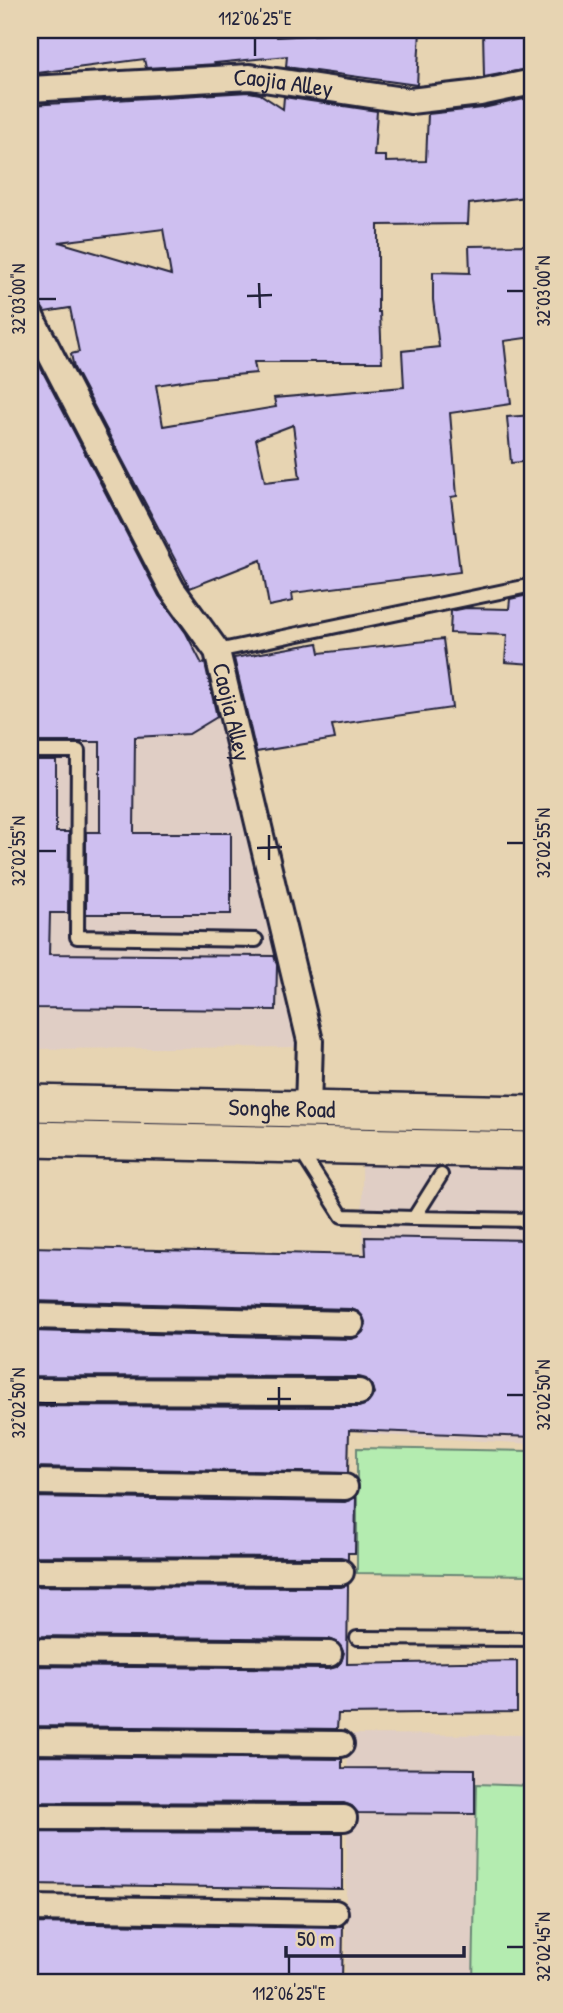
<svg xmlns="http://www.w3.org/2000/svg" width="563" height="2013" font-family="'Patrick Hand',sans-serif">
  <rect width="100%" height="100%" fill="#e7d4b2"/>
  <filter id="ink" filterUnits="userSpaceOnUse"><feTurbulence type="fractalNoise" baseFrequency=".0143" numOctaves="2"/><feDisplacementMap in="SourceGraphic" scale="14" xChannelSelector="R" yChannelSelector="G"/><feConvolveMatrix kernelMatrix="1 2 1 2 8 2 1 2 1" color-interpolation-filters="sRGB"/></filter>
  <g filter="url(#ink)">
    <g fill="#e0cec5">
      <path d="M30,329L207,661L305,1047L30,1049Z"/>
      <path d="M362,1146L533,1155V1444L363,1434Z"/>
      <path d="M348,1734L533,1735V1983H345Z"/>
    </g>
    <g fill="#b4ecb0" stroke="#6b8776" stroke-width="2">
      <path d="M357,1448L533,1451V1575L357,1573Z"/>
      <path d="M477,1784L533,1786V1983H473Z"/>
    </g>
    <g fill="#cebff0" stroke="#22223b" stroke-width="2" fill-rule="evenodd">
      <path d="M30,30H276L277,37L331,34V30H420L417,85L286,67L287,56L216,63L218,64L146,68L144,59L30,74Z"/>
      <path d="M483,30H533V68L484,77Z"/>
      <path d="M249,92L260,94L283,109L284,97L377,111L374,156H386V162L426,161L428,114L483,108L533,97V196L469,204L468,224L378,225V312H380L382,362H254L256,373L202,378L156,385L163,426L276,407L274,398L404,387L402,351L439,347L433,300V272L470,273L469,246L533,245V337L504,341L511,404L450,413L457,496L451,497L460,572L292,593L293,601L269,606L261,560L190,588L74,368L71,354L79,352L70,308L45,312L39,303L30,300V105ZM163,229L171,275L59,242ZM293,425L300,478L265,482L256,439Z"/>
      <path d="M30,347L159,596L186,633L202,664L205,663L217,717L189,734L135,737L134,833H231V914H86V832H100V742H30Z"/>
      <path d="M533,415V461L511,463L507,417Z"/>
      <path d="M533,594V664L505,662L507,635L450,633L451,611L466,608L509,609L510,599Z"/>
      <path d="M443,639L452,708L332,725L335,739L256,752L234,658L318,643L320,653Z"/>
      <path d="M30,760H56V832H69L68,913H50L49,954L274,956L277,965L276,1010L30,1008Z"/>
      <path d="M365,1237L533,1240V1437L349,1430L348,1473L30,1467V1406L359,1407L367,1404L374,1393L371,1384L366,1379L359,1377L30,1376V1331L351,1339L357,1337L363,1332L366,1324L359,1312L351,1309L30,1301V1247L366,1255Z"/>
      <path d="M30,1497L345,1502L356,1497L355,1553H348V1559L341,1557L30,1556Z"/>
      <path d="M348,1585L347,1664L517,1661V1712L338,1714L337,1729L30,1726V1666L329,1669L336,1667L341,1662L344,1653L337,1642L329,1639L30,1636V1586L341,1587Z"/>
      <path d="M30,1756L342,1759V1768L475,1769V1814L358,1813L352,1806L344,1803L30,1802Z"/>
      <path d="M30,1832L342,1833V1889L30,1884Z"/>
      <path d="M30,1923L335,1928L343,1925L342,1982L30,1978Z"/>
    </g>
    <g fill="none" stroke-linecap="round" stroke-linejoin="round">
      <g stroke="#22223b" stroke-width="18">
        <g id="lane">
          <path d="M217,651L533,585"/>
          <path d="M30,751H78L77,937L256,940"/>
          <path d="M300,1150L342,1216L414,1218"/>
          <path d="M441,1175L414,1218L533,1220"/>
          <path d="M357,1638L533,1639"/>
        </g>
      </g>
      <g stroke="#22223b" stroke-width="30">
        <g id="street">
          <path id="s1" d="M30,89L250,77L410,101L480,93L533,82"/>
          <path id="s2" d="M30,315L172,589L217,651L310,1041L308,1109"/>
          <path d="M30,1316L351,1324"/>
          <path d="M30,1391L359,1392"/>
          <path d="M30,1482L345,1487"/>
          <path d="M30,1571L341,1572"/>
          <path d="M30,1651L329,1654"/>
          <path d="M30,1741L341,1744"/>
          <path d="M30,1817L344,1818"/>
          <path d="M30,1908L335,1913"/>
        </g>
      </g>
      <g stroke="#22223b" stroke-width="40">
        <g id="secondary">
          <path id="s3" d="M30,1103L533,1114"/>
          <path d="M30,1139L533,1150"/>
        </g>
      </g>
      <use href="#lane" stroke="#e7d4b2" stroke-width="12"/>
      <use href="#street" stroke="#e7d4b2" stroke-width="24"/>
      <use href="#secondary" stroke="#e7d4b2" stroke-width="35"/>
    </g>
  </g>
  <path fill="none" stroke="#22223b" stroke-width="2.5" d="M255,38V56M259,283L260,308M507,291H524M247,296L272,295M38,299H56M269,835V860M507,843H524M257,848L282,847M38,851H56M279,1387V1411M507,1395H524M267,1399H291M38,1403H56M507,1947H524M289,1957V1974"/>
  <g text-anchor="middle" stroke-width="5" stroke-linejoin="round" paint-order="stroke">
    <g font-size="24" fill="#22223b" stroke="#e7d4b2">
      <text dy="8" stroke="none"><textPath href="#s1" startOffset="254">Caojia Alley</textPath></text>
      <text dy="8" stroke="none"><textPath href="#s2" startOffset="448">Caojia Alley</textPath></text>
      <text dy="8" stroke="none"><textPath href="#s3" startOffset="252">Songhe Road</textPath></text>
    </g>
  </g>
  <rect width="563" height="2013" fill="none" stroke="#e7d4b2" stroke-width="77"/>
  <path d="M286 1946v10h178v-10" fill="none" stroke="#22223b" stroke-width="3.5"/>
  <text x="297" y="1946" font-size="21" fill="#22223b" stroke="#e7d4b2" stroke-width="5" paint-order="stroke">50 m</text>
  <rect x="38" y="38" width="486" height="1936" fill="none" stroke="#22223b" stroke-width="2.5"/>
  <g font-size="18" text-anchor="middle" fill="#22223b">
    <text x="255" y="25">112°06'25"E</text>
    <text transform="translate(544 291) rotate(-90)" y="6">32°03'00"N</text>
    <text transform="translate(19 299) rotate(-90)" y="6">32°03'00"N</text>
    <text transform="translate(544 843) rotate(-90)" y="6">32°02'55"N</text>
    <text transform="translate(19 851) rotate(-90)" y="6">32°02'55"N</text>
    <text transform="translate(544 1395) rotate(-90)" y="6">32°02'50"N</text>
    <text transform="translate(19 1403) rotate(-90)" y="6">32°02'50"N</text>
    <text transform="translate(544 1947) rotate(-90)" y="6">32°02'45"N</text>
    <text x="289" y="2000">112°06'25"E</text>
  </g>
</svg>
